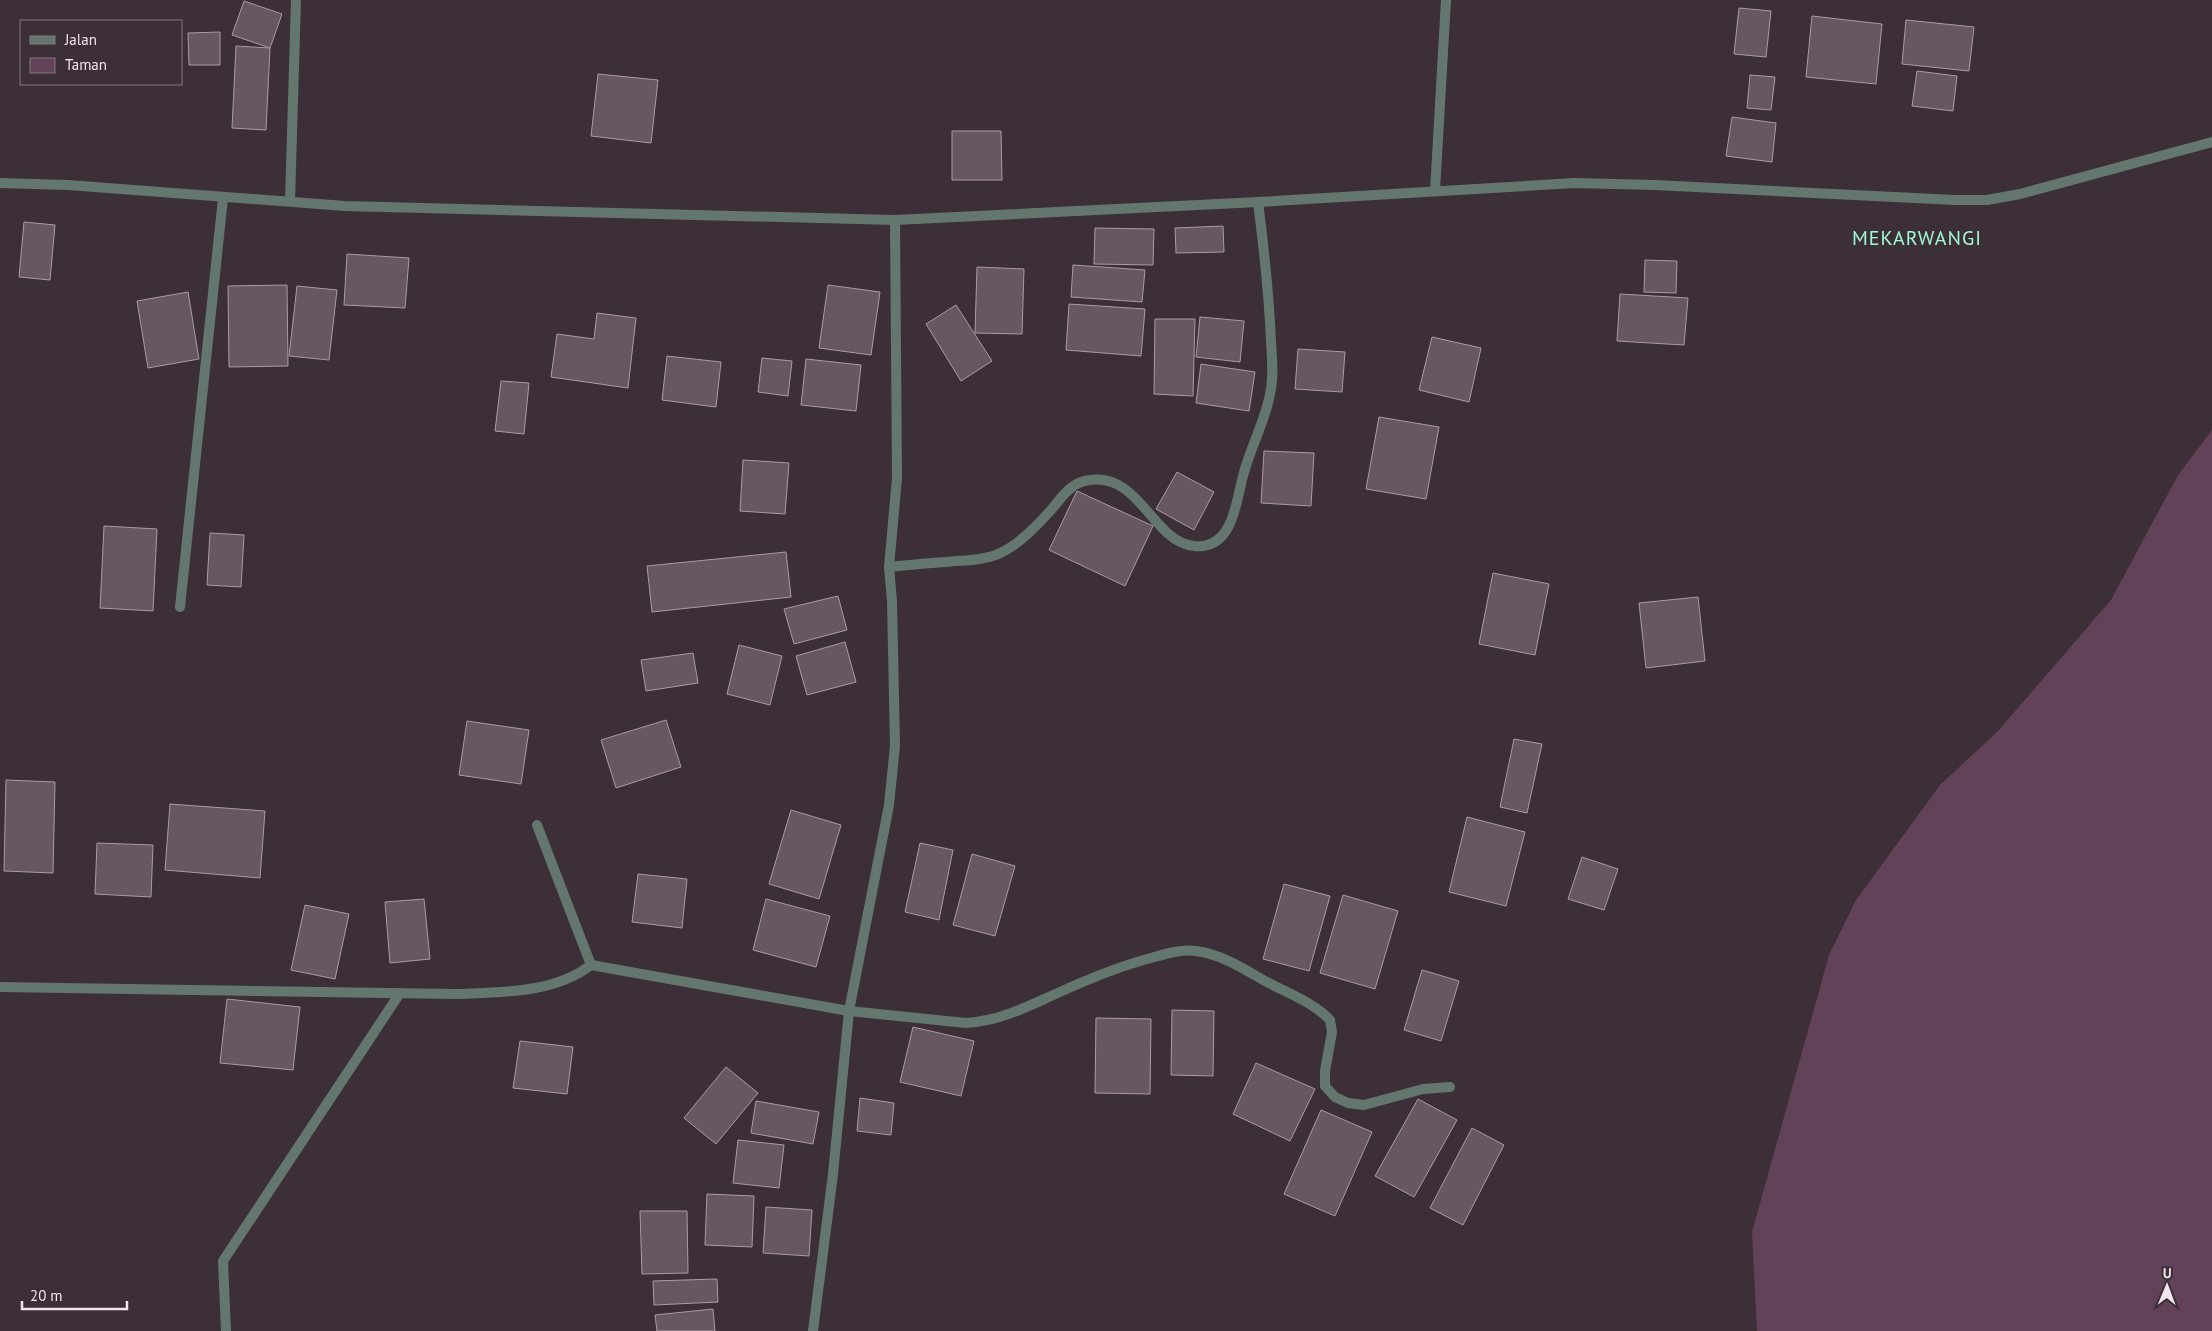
<svg xmlns="http://www.w3.org/2000/svg" width="2212" height="1331" font-family="'PT Sans',sans-serif">
  <rect width="100%" height="100%" fill="#3c2f38"/>
  <path fill="#624258" d="M2212,430V1331H1757L1752,1232L1829,955L1856,900L1940,785L1998,731L2111,600L2178,475Z"/>
  <g fill="#675761" stroke="#ac9ba6">
    <path d="M244,1L282,14L270,48L232,35Z"/>
    <path d="M1739,8L1771,11L1766,57L1734,54Z"/>
    <path d="M1812,16L1882,24L1876,84L1806,77Z"/>
    <path d="M1906,20L1974,27L1969,71L1902,64Z"/>
    <path d="M220,32V65H189L188,33Z"/>
    <path d="M236,46L270,48L266,130L232,128Z"/>
    <path d="M1917,71L1957,76L1953,111L1912,106Z"/>
    <path d="M598,74L658,80L651,143L591,136Z"/>
    <path d="M1750,75L1775,77L1771,110L1747,108Z"/>
    <path d="M1732,117L1776,123L1772,162L1726,156Z"/>
    <path d="M952,131H1001L1002,180H952Z"/>
    <path d="M24,222L55,225L50,280L19,277Z"/>
    <path d="M1223,226L1224,252L1176,253L1175,228Z"/>
    <path d="M1095,228L1154,229L1153,265L1094,264Z"/>
    <path d="M347,254L409,258L405,308L344,305Z"/>
    <path d="M1645,260L1677,261L1676,293L1644,292Z"/>
    <path d="M1073,265L1145,270L1142,302L1071,297Z"/>
    <path d="M977,267L1024,269L1022,334L975,333Z"/>
    <path d="M287,285L288,366L229,367L228,286Z"/>
    <path d="M828,285L880,292L871,355L819,348Z"/>
    <path d="M297,286L337,290L329,360L289,356Z"/>
    <path d="M188,292L199,359L148,368L137,301Z"/>
    <path d="M1620,294L1688,298L1684,345L1617,341Z"/>
    <path d="M1069,304L1145,309L1141,356L1066,350Z"/>
    <path d="M956,305L992,361L961,381L926,324Z"/>
    <path d="M597,313L636,318L628,388L551,377L557,334L594,339Z"/>
    <path d="M1200,317L1244,321L1240,362L1196,357Z"/>
    <path d="M1155,319H1195L1193,396L1154,394Z"/>
    <path d="M1432,337L1481,348L1469,402L1419,390Z"/>
    <path d="M1298,349L1345,352L1342,392L1295,389Z"/>
    <path d="M667,356L721,362L716,407L662,400Z"/>
    <path d="M762,358L792,361L788,396L758,392Z"/>
    <path d="M806,359L861,365L856,411L801,405Z"/>
    <path d="M1201,364L1255,372L1249,411L1196,403Z"/>
    <path d="M501,381L529,383L524,434L495,431Z"/>
    <path d="M1379,417L1439,427L1426,499L1366,489Z"/>
    <path d="M1264,451L1314,453L1311,506L1261,503Z"/>
    <path d="M743,460L789,463L785,514L740,511Z"/>
    <path d="M1177,472L1214,492L1194,530L1156,509Z"/>
    <path d="M1077,491L1153,526L1125,586L1049,550Z"/>
    <path d="M104,526L157,529L153,611L100,608Z"/>
    <path d="M210,533L244,535L241,587L207,585Z"/>
    <path d="M786,552L791,597L652,612L647,566Z"/>
    <path d="M1493,573L1549,584L1535,655L1479,644Z"/>
    <path d="M838,596L847,630L794,644L784,609Z"/>
    <path d="M1698,597L1705,661L1646,668L1639,603Z"/>
    <path d="M845,642L856,682L807,695L796,656Z"/>
    <path d="M739,645L782,656L770,705L727,694Z"/>
    <path d="M693,653L698,683L646,691L641,660Z"/>
    <path d="M666,720L681,767L616,788L601,740Z"/>
    <path d="M467,721L529,730L521,784L459,775Z"/>
    <path d="M1514,739L1542,744L1527,813L1500,807Z"/>
    <path d="M6,780L55,782L53,873L4,871Z"/>
    <path d="M170,804L265,811L260,878L165,870Z"/>
    <path d="M791,810L841,825L819,899L769,884Z"/>
    <path d="M1467,817L1525,832L1506,906L1449,892Z"/>
    <path d="M97,843L153,845L151,897L95,894Z"/>
    <path d="M920,843L953,850L939,920L905,912Z"/>
    <path d="M972,854L1015,866L995,936L953,925Z"/>
    <path d="M1582,857L1618,869L1604,910L1568,899Z"/>
    <path d="M638,874L687,879L682,928L632,922Z"/>
    <path d="M1284,884L1330,896L1309,971L1263,959Z"/>
    <path d="M1343,895L1398,911L1375,989L1320,973Z"/>
    <path d="M424,899L430,959L390,963L385,902Z"/>
    <path d="M766,899L830,916L816,967L753,950Z"/>
    <path d="M305,905L349,914L335,979L291,970Z"/>
    <path d="M1422,970L1459,981L1441,1041L1404,1030Z"/>
    <path d="M227,999L300,1007L293,1070L220,1063Z"/>
    <path d="M1172,1010L1214,1011L1213,1076L1171,1075Z"/>
    <path d="M1096,1018L1151,1019L1150,1094L1095,1093Z"/>
    <path d="M913,1027L974,1041L961,1096L900,1082Z"/>
    <path d="M520,1041L573,1047L567,1094L513,1088Z"/>
    <path d="M1256,1063L1315,1089L1290,1141L1233,1114Z"/>
    <path d="M726,1067L758,1093L716,1144L684,1118Z"/>
    <path d="M860,1098L894,1103L891,1135L857,1131Z"/>
    <path d="M1418,1099L1457,1120L1414,1197L1375,1176Z"/>
    <path d="M756,1101L819,1112L813,1144L751,1133Z"/>
    <path d="M1321,1110L1372,1132L1335,1216L1284,1194Z"/>
    <path d="M1472,1128L1504,1145L1463,1225L1430,1208Z"/>
    <path d="M738,1140L784,1145L779,1188L733,1183Z"/>
    <path d="M707,1194L754,1196L752,1247L705,1245Z"/>
    <path d="M766,1207L812,1210L809,1256L763,1253Z"/>
    <path d="M640,1211H687L688,1273L642,1274Z"/>
    <path d="M717,1279L718,1302L654,1305L653,1281Z"/>
    <path d="M713,1309L715,1331H657L655,1315Z"/>
  </g>
  <g fill="none" stroke-linecap="round" stroke-linejoin="round">
    <g stroke="#63776e" stroke-width="10">
      <path d="M0,183L68,185L345,206L895,220L1258,202L1574,183L1655,185L1955,200H1987L2020,194L2212,142"/>
      <path d="M1435,191L1446,0"/>
      <path d="M290,201L296,0"/>
      <path d="M889,567C908,565 927,563 946,562C963,560 982,561 998,554C1018,546 1036,527 1050,511C1062,498 1070,482 1090,480C1140,473 1153,542 1194,546C1233,550 1236,502 1243,476C1250,448 1265,422 1270,394C1274,377 1272,358 1271,341C1269,294 1264,249 1258,202"/>
      <path d="M180,607L223,198"/>
      <path d="M537,825L591,965L849,1011L966,1023C1002,1021 1030,1005 1062,991C1091,978 1120,966 1151,958C1165,954 1181,949 1196,951C1221,954 1244,969 1265,981C1287,993 1313,1002 1330,1020L1332,1032L1325,1071V1086L1335,1097L1348,1103L1364,1105L1423,1089L1450,1087"/>
      <path d="M0,987L455,994C501,992 553,994 591,965"/>
      <path d="M226,1331L223,1261L400,993"/>
      <path d="M813,1331L833,1174L849,1011L889,805L895,746L892,601L889,567L897,478L895,220"/>
    </g>
  </g>
  <g text-anchor="middle" stroke-width="4" stroke-linejoin="round" paint-order="stroke">
    <g font-size="20" letter-spacing="1" fill="#a0f8d3" stroke="#3c2f38">
      <text x="1917" y="245">MEKARWANGI</text>
    </g>
  </g>
  <rect x="20" y="20" width="162" height="65" fill="#3c2f38" stroke="#847880"/>
  <rect x="30" y="36" width="25" height="8" fill="#63776e" stroke="#847880"/>
  <text x="65" y="45" font-size="15" fill="#f0e6ec">Jalan</text>
  <rect x="30" y="58" width="25" height="15" fill="#624258" stroke="#847880"/>
  <text x="65" y="70" font-size="15" fill="#f0e6ec">Taman</text>
  <g transform="translate(2167 1286) rotate(1)" stroke="#3c2f38" stroke-width="4" paint-order="stroke">
  <path d="M0-4L9 19L0 12L-9 19Z" fill="#f0e6ec"/>
  <text y="-8" font-size="14" font-weight="bold" text-anchor="middle" fill="#f0e6ec">U</text>
  </g>
  <path d="M22 1301v8h105v-8" fill="none" stroke="#f0e6ec" stroke-width="2.5"/>
  <text x="30" y="1301" font-size="15" fill="#f0e6ec" stroke="#3c2f38" stroke-width="4" paint-order="stroke">20 m</text>
</svg>
